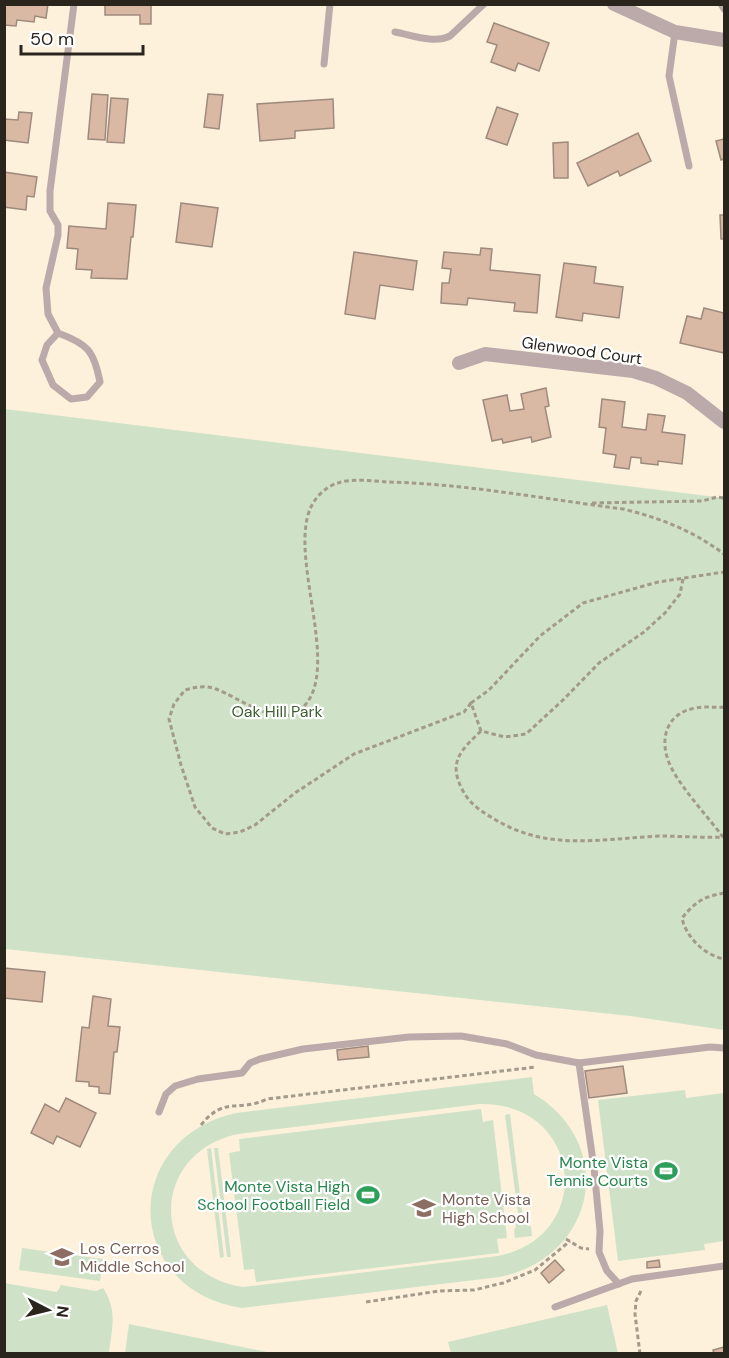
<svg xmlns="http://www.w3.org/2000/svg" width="729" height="1358" font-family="'DM Sans',sans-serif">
  <rect width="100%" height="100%" fill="#fdf1dc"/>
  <g fill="#cfe2c8" fill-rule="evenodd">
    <path d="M5,409L724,498V1030L630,1016L5,949Z"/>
    <path d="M532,1077L534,1094C618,1145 596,1257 500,1277L242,1308C123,1290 119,1139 236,1113ZM480,1104C582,1102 597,1236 498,1256L243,1287C150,1273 146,1154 238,1134Z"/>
    <path d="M685,1090L686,1098L724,1093V1241L704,1244L705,1250L618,1261L598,1100Z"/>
    <path d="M481,1109L483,1122L493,1120L507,1238L497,1239L499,1253L256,1282L254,1269L244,1270L229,1153L240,1151L239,1139Z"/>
    <path d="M510,1114L523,1219H527L528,1226H531L532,1236L515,1238L514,1229L516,1228L515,1221H519L505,1115Z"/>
    <path d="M211,1148L224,1257L220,1258L207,1149Z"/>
    <path d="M214,1148H218L231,1257H227Z"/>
    <path d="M22,1248L103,1259L100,1281L19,1270Z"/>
    <path d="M4,1283L57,1292L61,1285L96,1291L103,1288C118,1311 112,1328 109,1353H5Z"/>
    <path d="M607,1305L618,1353H451L448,1342Z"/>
    <path d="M129,1324L272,1353H125Z"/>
  </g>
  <g fill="#d9b8a4" stroke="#9e8a7d" stroke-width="1.5">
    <path d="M4,4H48L46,18L35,16L34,22L17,20L16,26L4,25Z"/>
    <path d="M105,4H151V24H140V15H105Z"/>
    <path d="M494,23L549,43L539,71L518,63L515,71L491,62L497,45L487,42Z"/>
    <path d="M92,94L108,95L105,140L88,139Z"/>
    <path d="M208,94L223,95L219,129L204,127Z"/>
    <path d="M111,98L128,99L124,143L107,142Z"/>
    <path d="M333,99L334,128L295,131V138L260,141L257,104Z"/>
    <path d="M497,107L518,114L507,145L486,138Z"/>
    <path d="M19,112L32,113L28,143L4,140V119L18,120Z"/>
    <path d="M638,133L651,161L620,176L618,171L588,186L577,163Z"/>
    <path d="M724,139V159L721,160L716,141Z"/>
    <path d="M568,142V178H554L553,143Z"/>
    <path d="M4,172L37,177L34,197L27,196L26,210L4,207Z"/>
    <path d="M108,203L136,205L133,237H131L127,279L91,278L92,270L76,269L78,249L67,248L69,226L106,229Z"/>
    <path d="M181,203L218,208L212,247L176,242Z"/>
    <path d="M720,215H724V239H721Z"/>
    <path d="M481,248L492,249L490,270L540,275L537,313L514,311L515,303L468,298L467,305L441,303L442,283H449L451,269L442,268L444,252L480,255Z"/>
    <path d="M354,252L417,261L413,290L380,285L375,319L345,314Z"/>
    <path d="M564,263L596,267L594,283L623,287L619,318L583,313L582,321L556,317Z"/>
    <path d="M704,308L724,313V353L680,343L687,316L701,319Z"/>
    <path d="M546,388L549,406L545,407L551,437L532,442L531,437L503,443L502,439L492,441L483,400L507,395L510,411L524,409L521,394Z"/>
    <path d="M602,399L625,402L622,427L646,430L648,414L665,416L662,432L685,435L682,464L658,461V465L641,463V458L631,457L629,469L614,467L616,455L603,453L606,428L599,427Z"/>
    <path d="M4,968L45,972L42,1002L4,998Z"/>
    <path d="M93,996L111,999L108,1026L120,1027L117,1052H114L110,1094L99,1093V1087L89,1086V1082L76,1081L82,1027L89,1028Z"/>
    <path d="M368,1046L369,1057L338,1060L337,1050Z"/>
    <path d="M623,1066L627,1093L589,1098L585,1071Z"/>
    <path d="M66,1098L96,1113L80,1147L57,1136L53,1144L31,1133L45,1104L59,1112Z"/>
    <path d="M555,1260L564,1270L549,1283L541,1273Z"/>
    <path d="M659,1260L660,1267L647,1268V1262Z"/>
    <path d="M724,1347V1354H714L713,1350Z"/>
  </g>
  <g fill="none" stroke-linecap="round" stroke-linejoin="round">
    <g stroke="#a39a8b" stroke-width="3" stroke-dasharray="4.5 3" stroke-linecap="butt">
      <path d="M592,503L702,501L717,497L724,498"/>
      <path d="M683,579L680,594L665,613L644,632L599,663L563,700L526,734L505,737L481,731L471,703L489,690L540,636L583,603L658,582L724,572"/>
      <path d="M471,703L464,712L354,754L295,793L255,825L240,832L225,834L212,828L195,807L181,765L169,719L174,704L185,690C196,687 205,685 216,689C238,697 277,728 300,710C345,674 287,558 311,507C316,496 327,486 338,483C352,478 373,481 388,482C467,484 545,499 623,509C661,518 693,531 724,554"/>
      <path d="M481,731C461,750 448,762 462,789C468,802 479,810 491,817C545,852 599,839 659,836C680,836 702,838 723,837C708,817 683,790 672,769C658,743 664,713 696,708C705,706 715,708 724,707"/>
      <path d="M724,893C703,897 696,901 682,918C686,937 704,955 724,959"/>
      <path d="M201,1125C225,1095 239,1113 267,1099L536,1067"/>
      <path d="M566,1239L581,1248L589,1249"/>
      <path d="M366,1302L439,1291L474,1290L503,1283L535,1270L570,1241"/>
      <path d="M640,1354L635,1314L636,1301L642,1289"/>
    </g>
    <g stroke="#bcaaaa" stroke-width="7">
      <path d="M721,4L724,9"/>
      <path d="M395,32C412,35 434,44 450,36L484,4"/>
      <path d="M675,32L669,76L689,166"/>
      <path d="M324,64L330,4"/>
      <path d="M58,333L47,345L42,360L53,385L71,399L87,397L100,382C94,351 88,344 58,333L48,314L46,288L58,235V225L50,211V191L74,4"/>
      <path d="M579,1063L594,1168L600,1231L599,1252L607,1271L619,1284"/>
      <path d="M159,1112L166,1094L175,1086L198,1079L242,1073L250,1063L260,1059L303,1049L409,1037L461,1036L507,1044L536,1055L579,1063L710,1047L724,1048"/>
      <path d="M555,1307L632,1279L724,1266"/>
    </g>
    <g stroke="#bcaaaa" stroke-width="14">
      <path d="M614,4L675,32L724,40"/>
      <path d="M459,363L485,354L633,371L656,378L687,393L724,422"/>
    </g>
  </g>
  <defs>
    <g id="stadium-bare" transform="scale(1.8)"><path d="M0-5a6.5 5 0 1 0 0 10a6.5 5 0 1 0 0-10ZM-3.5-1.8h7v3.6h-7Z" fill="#2e9e5b" stroke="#fff" stroke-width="2.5" paint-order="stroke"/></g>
    <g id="school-bare" transform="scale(1.8)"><path d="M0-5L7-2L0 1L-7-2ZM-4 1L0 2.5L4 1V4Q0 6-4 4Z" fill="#8d6e63" stroke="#fff" stroke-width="2.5" paint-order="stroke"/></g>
  </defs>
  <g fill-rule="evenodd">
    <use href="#stadium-bare" x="666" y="1171"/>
    <use href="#stadium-bare" x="368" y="1195"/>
    <use href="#school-bare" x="424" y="1208"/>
    <use href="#school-bare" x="62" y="1257"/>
  </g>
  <g text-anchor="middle" stroke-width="4.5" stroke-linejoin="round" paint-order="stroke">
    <g font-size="16" fill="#29251d" stroke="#fff">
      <text transform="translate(582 350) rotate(8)" y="6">Glenwood Court</text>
    </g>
    <g font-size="16" fill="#3f5e32" stroke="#fff">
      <text x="277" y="717">Oak Hill Park</text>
    </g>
    <g font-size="16" fill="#27864d" stroke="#fff" text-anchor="end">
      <text x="648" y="1168">Monte Vista<tspan x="648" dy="18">Tennis Courts</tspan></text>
      <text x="350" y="1192">Monte Vista High<tspan x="350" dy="18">School Football Field</tspan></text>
    </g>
    <g font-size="16" fill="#785e54" stroke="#fff" text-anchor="start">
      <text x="442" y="1205">Monte Vista<tspan x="442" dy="18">High School</tspan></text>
      <text x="80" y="1254">Los Cerros<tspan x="80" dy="18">Middle School</tspan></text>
    </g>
  </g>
  <rect width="729" height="1358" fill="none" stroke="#29251d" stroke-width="12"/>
  <g transform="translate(48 1310) rotate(97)" stroke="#ffffff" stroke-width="4.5" paint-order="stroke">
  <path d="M0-4.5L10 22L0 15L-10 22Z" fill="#29251d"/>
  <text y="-9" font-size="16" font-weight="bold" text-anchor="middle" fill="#29251d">N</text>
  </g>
  <path d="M21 45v9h122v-9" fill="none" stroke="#29251d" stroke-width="3"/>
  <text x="30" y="45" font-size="18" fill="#29251d" stroke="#ffffff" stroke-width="4.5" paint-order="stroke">50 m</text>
</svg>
